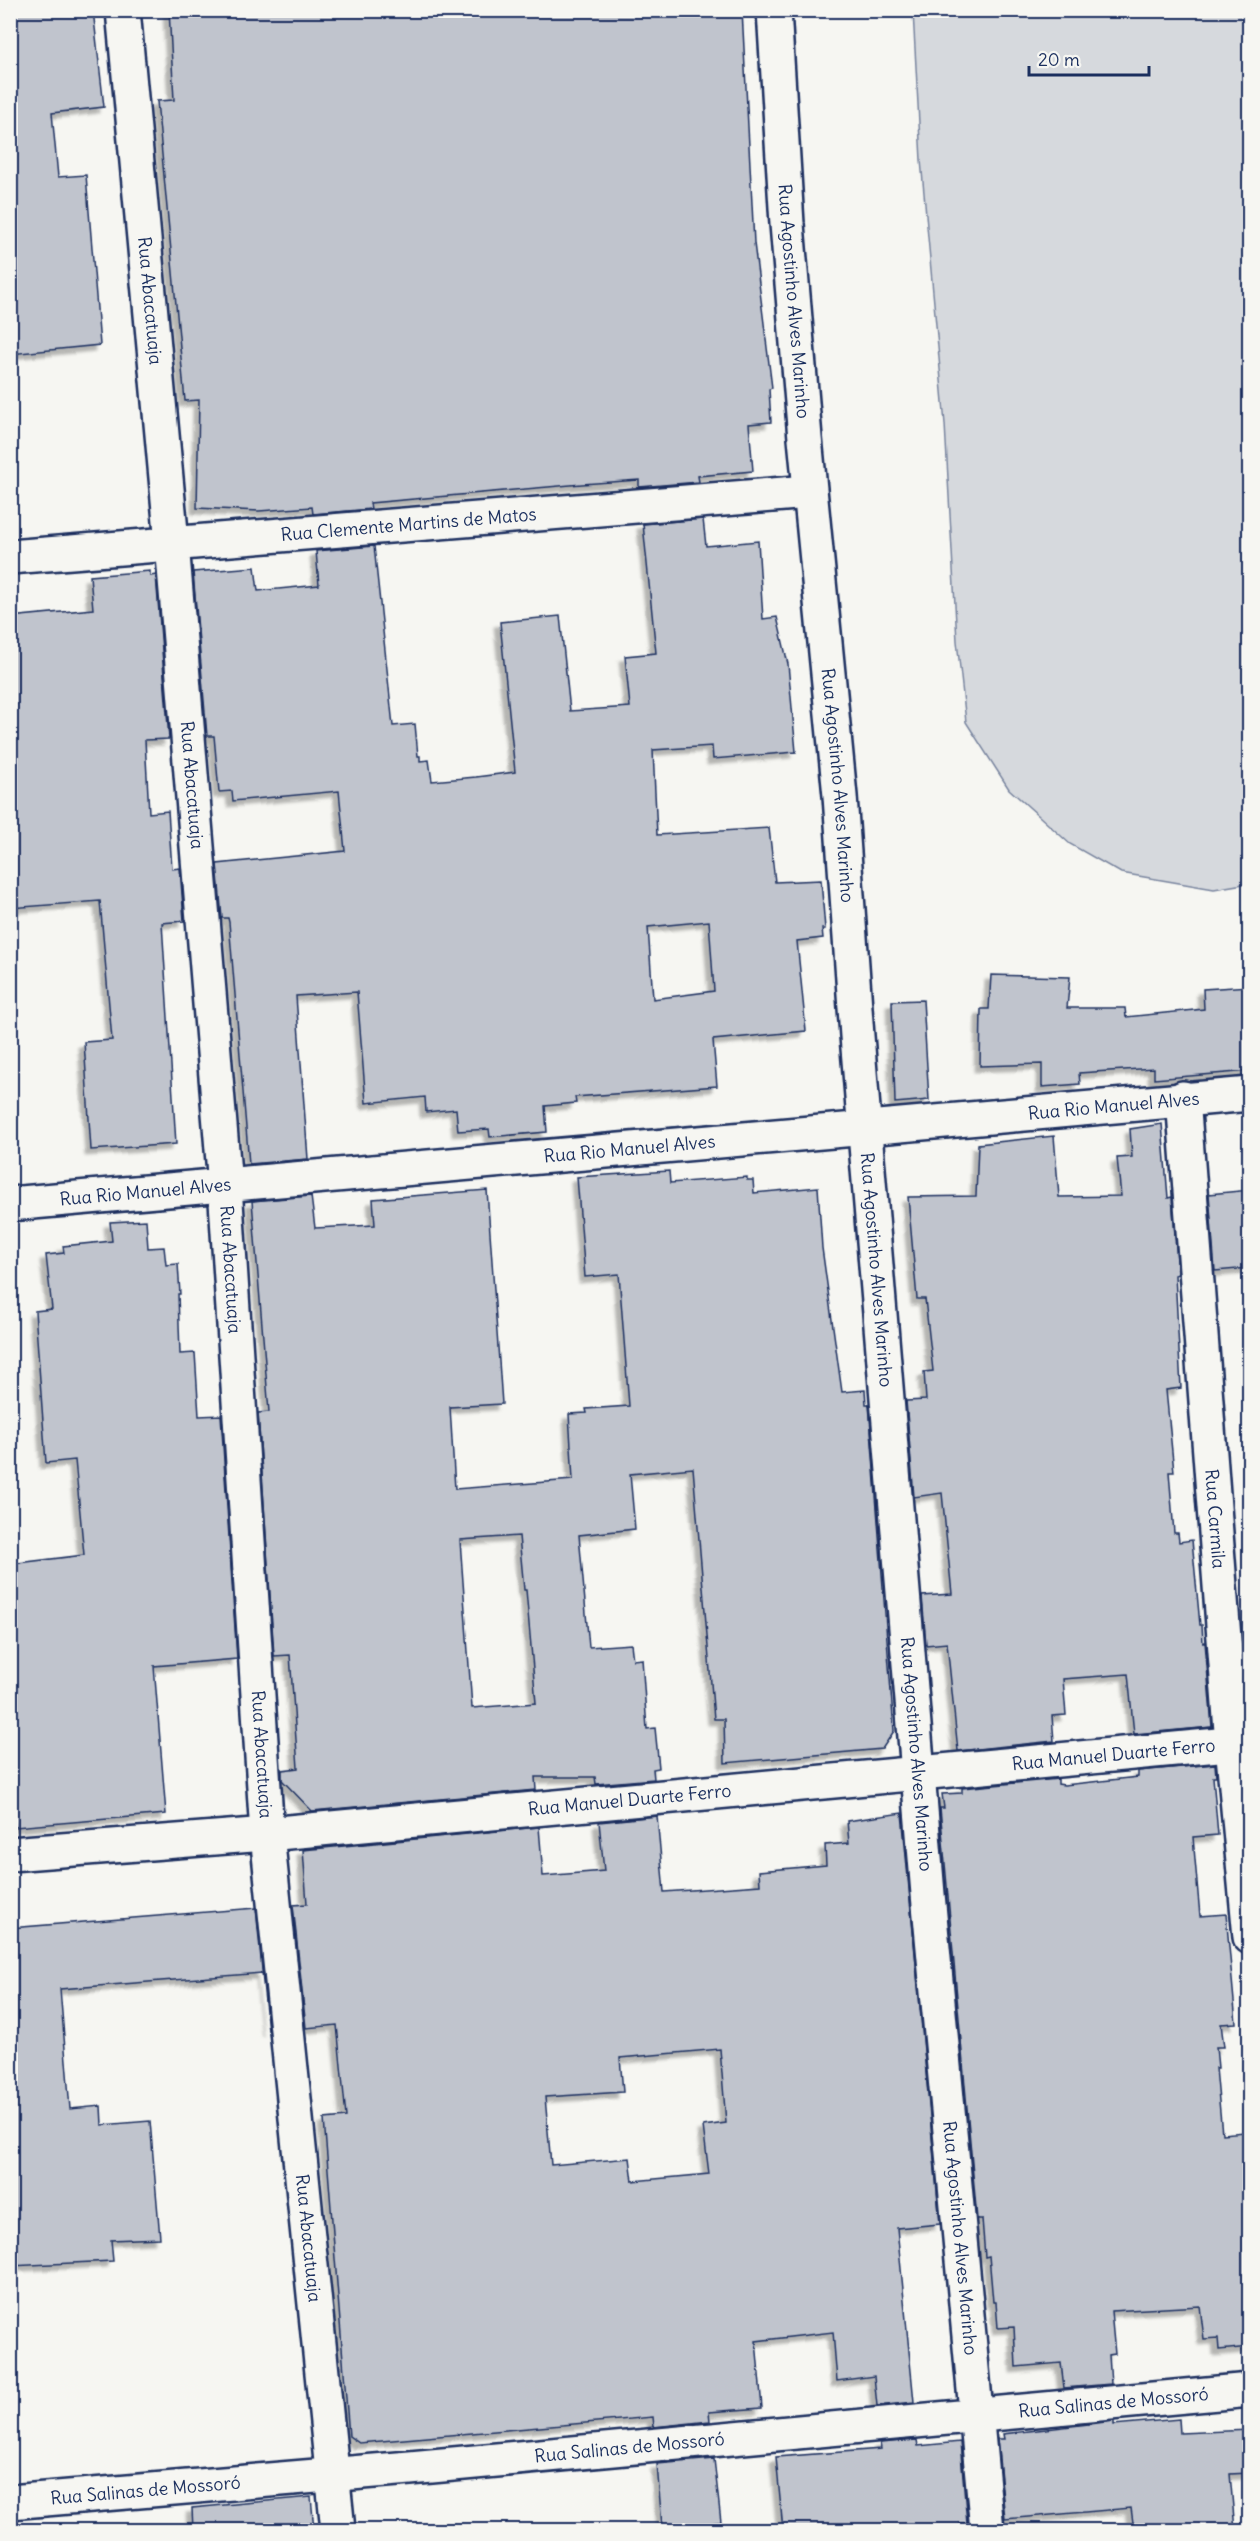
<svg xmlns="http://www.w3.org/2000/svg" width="1260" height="2541" font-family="Delius,sans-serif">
  <defs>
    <filter id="shadow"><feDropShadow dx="-5.5" dy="5.5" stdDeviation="1.5" flood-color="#0004"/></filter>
  </defs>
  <rect width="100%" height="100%" fill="#f6f6f2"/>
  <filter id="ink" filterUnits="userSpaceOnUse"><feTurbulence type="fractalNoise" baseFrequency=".0167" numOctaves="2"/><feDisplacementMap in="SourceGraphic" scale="12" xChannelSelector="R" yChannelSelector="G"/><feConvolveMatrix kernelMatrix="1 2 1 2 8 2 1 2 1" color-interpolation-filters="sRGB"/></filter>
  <g filter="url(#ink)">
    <path fill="#d6d9dd" stroke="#78849e" stroke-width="1.5" d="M913,11H1249V883L1214,889L1121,873L1070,844L1009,789L966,722L957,641L945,424L921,160Z"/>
    <g fill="#c0c4cd" stroke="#1b2f5e" stroke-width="1.5" fill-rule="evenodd" filter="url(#shadow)">
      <path d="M10,10H93L104,107L52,113L58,177L86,175L100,345L10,354Z"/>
      <path d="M169,10H742L754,243L772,388L769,389L771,422L749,424L753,471L698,476L699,482L639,487V480L582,484L370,503L371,509L313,514L312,507L259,511L197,508L199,400L185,401L157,101L174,100Z"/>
      <path d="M703,519L706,546L758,541L763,619L777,617L788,664L796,752L713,759L712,746L653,750L657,835L769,828L775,882L821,880L825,929H822L823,938L797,941L806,1031L713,1040L717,1086L575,1097L576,1103L545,1106L547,1132L490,1137L489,1129L458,1131L456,1109L426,1112L425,1097L366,1103L357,992L296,996L308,1159L249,1164L229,922L228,918H222L217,864L345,851L339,791L233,801L232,791L219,792L214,736H207L193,572L255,567L258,591L319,585L316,551L374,546L393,726L415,724L418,756H420V761L429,760L432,781L476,777L515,772L500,622L560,616L570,711L630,707L625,656L656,653L643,524ZM709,921L714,991L653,999L648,927Z"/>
      <path d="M150,571V576L156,575L169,739L145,740L149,813L168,811L172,869L180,868L184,921L162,923L176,1144L91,1150L84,1042L112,1040L100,901L10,908V617L93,609L90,576Z"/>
      <path d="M991,975L1070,977L1067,1008H1125L1126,1017L1204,1009L1203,989L1250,986V1071L1154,1079V1068L1079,1073L1080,1084L1042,1087V1064L980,1066L981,1009H989Z"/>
      <path d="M923,1000L929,1100L895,1103L892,1001Z"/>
      <path d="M1162,1124L1168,1198L1172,1197L1178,1274L1175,1275L1181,1388L1166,1390L1174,1472H1169L1174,1533H1178L1179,1542L1192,1540L1200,1625H1202L1203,1643L1205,1642L1212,1727L1134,1734L1128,1674L1063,1679L1066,1715L1052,1716L1054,1741L958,1751L947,1643L926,1645L922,1596L952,1594L942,1493L914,1497L906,1401L926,1400L924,1372L933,1371L925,1299H917L908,1197L976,1196L978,1144L1054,1136L1059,1197L1121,1196L1117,1158L1132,1157L1130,1129Z"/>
      <path d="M669,1171L670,1183L747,1177V1180H753L754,1193L818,1187L822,1248L842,1392L865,1390L866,1404H869L894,1731L882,1749L725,1763L724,1719H714L693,1468L630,1474L635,1529L579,1535L589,1647L631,1644L633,1660L642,1659L647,1729L655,1728L659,1768L653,1769L654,1779L596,1784L595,1777H535L536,1790L312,1811L282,1780V1770L298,1768L290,1655L274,1656L258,1413L269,1412L252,1201L311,1196L315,1228L375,1225L373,1199L487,1190L502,1404L450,1407L455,1489L573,1480L569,1414L587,1413L586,1409L629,1406L619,1274L585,1277L577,1177ZM519,1536L524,1590H526L536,1703L472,1708L460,1540Z"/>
      <path d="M1250,1190V1268L1215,1271L1209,1194Z"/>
      <path d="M146,1220L148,1248L164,1247L166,1265L178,1264L180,1294H178L180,1354L195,1353L199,1416L221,1415L237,1659L154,1666L166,1814L15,1827L10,1784V1564L84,1555L75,1460L46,1463L35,1311L52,1309L46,1255L64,1253L63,1246L112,1241L110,1222Z"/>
      <path d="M1243,1637H1250V1723H1249Z"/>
      <path d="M1215,1764L1216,1777H1213L1218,1835L1193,1837L1200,1916L1226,1914L1236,2023L1221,2024L1224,2047H1216L1218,2068H1216L1222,2134L1245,2132L1250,2181V2347L1219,2350L1218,2338L1204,2339L1200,2306L1111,2311L1115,2354L1109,2355L1111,2384L1064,2388L1061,2363L1016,2367L1014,2327L998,2328L996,2302H993L989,2256L985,2257L982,2219H977L940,1808H944L942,1794L962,1793V1788L1058,1779V1784L1064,1785L1138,1777V1771Z"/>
      <path d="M902,1813L940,2224L897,2228L914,2402L877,2406L874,2376L837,2381L833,2332L756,2341L762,2408L709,2412L710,2421L654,2427L653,2417L359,2443L349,2436L324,2119L346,2117L337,2025L306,2028L293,1905L307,1904L303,1850L539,1827L543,1876L604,1871L599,1822L657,1816L664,1892L760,1885L759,1871L826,1865L825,1845L849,1843L847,1821ZM720,2049L726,2123L703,2126L709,2174L633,2181L630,2158L551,2165L545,2097L623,2092L620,2058Z"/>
      <path d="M256,1908L268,2031L262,1973L60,1989L70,2109L101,2106L102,2125L150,2121L160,2238L111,2240L113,2261L10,2266V1928Z"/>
      <path d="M1179,2419L1180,2433L1250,2430V2473L1230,2474L1235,2530H1134L1131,2508L1005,2519L997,2439H1004L1003,2434L1114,2421V2425Z"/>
      <path d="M917,2440L918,2446L960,2442L967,2523H960L961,2530H783L776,2457L881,2449L880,2443Z"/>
      <path d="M714,2459L721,2522L662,2527L657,2464Z"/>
      <path d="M311,2497L314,2530H193L192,2508Z"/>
    </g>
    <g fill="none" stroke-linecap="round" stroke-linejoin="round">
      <g stroke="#1b2f5e" stroke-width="38">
        <g id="minor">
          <path id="s1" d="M123,10L172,543L225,1186L267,1834L338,2530"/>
          <path id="s2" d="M774,10L787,224L805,438L840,796L857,1036L928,1894L987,2530"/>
          <path id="s3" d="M10,557L809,492"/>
          <path id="s4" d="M1183,1098L1232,1744L1250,1937"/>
          <path id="s5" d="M10,1204L1250,1094"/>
          <path id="s6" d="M10,1854L267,1834L1250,1742"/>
          <path id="s7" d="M10,2502L410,2468L1250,2390"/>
        </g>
      </g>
      <use href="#minor" stroke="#f6f6f2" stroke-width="33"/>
    </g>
  </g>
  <g text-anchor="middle" stroke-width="6" stroke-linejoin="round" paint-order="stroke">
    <g font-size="18" fill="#1b2f5e" stroke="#f6f6f2">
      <text dy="6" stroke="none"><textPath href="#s1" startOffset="292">Rua Abacatuaja</textPath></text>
      <text dy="6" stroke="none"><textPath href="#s2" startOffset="292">Rua Agostinho Alves Marinho</textPath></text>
      <text dy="6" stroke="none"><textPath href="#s3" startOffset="400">Rua Clemente Martins de Matos</textPath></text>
      <text dy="6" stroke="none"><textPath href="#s1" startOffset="778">Rua Abacatuaja</textPath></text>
      <text dy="6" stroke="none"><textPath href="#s2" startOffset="778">Rua Agostinho Alves Marinho</textPath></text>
      <text dy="6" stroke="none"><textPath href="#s5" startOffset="1108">Rua Rio Manuel Alves</textPath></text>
      <text dy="6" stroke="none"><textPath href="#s5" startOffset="622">Rua Rio Manuel Alves</textPath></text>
      <text dy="6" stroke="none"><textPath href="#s5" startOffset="136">Rua Rio Manuel Alves</textPath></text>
      <text dy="6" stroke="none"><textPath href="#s1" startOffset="1264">Rua Abacatuaja</textPath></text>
      <text dy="6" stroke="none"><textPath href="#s2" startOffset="1264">Rua Agostinho Alves Marinho</textPath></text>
      <text dy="6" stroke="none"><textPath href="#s4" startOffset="422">Rua Carmila</textPath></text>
      <text dy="6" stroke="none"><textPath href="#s2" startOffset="1750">Rua Agostinho Alves Marinho</textPath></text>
      <text dy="6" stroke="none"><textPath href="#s6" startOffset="1108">Rua Manuel Duarte Ferro</textPath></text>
      <text dy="6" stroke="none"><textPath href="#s1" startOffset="1750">Rua Abacatuaja</textPath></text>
      <text dy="6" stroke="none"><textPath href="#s6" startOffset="622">Rua Manuel Duarte Ferro</textPath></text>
      <text dy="6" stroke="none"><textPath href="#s1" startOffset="2236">Rua Abacatuaja</textPath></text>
      <text dy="6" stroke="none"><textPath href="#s2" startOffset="2236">Rua Agostinho Alves Marinho</textPath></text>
      <text dy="6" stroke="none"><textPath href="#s7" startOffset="1108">Rua Salinas de Mossoró</textPath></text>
      <text dy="6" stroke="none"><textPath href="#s7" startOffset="622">Rua Salinas de Mossoró</textPath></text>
      <text dy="6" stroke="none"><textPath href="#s7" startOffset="136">Rua Salinas de Mossoró</textPath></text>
    </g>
  </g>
  <rect width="1260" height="2541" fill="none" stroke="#f6f6f2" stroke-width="36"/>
  <rect x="18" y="18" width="1224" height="2505" fill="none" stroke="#1b2f5e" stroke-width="2" filter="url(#ink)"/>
  <path d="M1029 66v9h120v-9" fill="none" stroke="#1b2f5e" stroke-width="3"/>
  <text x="1038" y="66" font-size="18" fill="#1b2f5e" stroke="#f6f6f2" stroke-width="4.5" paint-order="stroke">20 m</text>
</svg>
